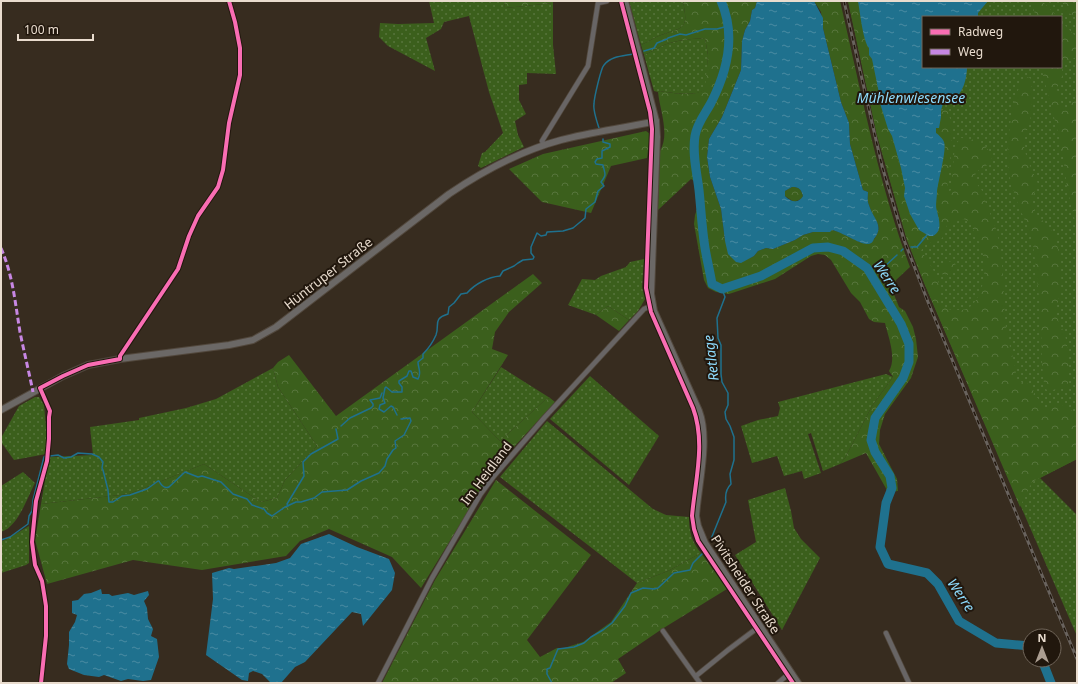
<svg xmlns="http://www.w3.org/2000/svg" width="1078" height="684" font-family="'Noto Sans',sans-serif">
  <defs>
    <pattern id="grass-dots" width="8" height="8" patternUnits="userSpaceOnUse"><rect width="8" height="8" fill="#3b5f1c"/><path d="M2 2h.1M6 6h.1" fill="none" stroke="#57753c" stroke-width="1.8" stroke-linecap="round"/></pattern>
    <pattern id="forest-crowns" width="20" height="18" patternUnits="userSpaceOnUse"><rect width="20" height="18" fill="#3b5f1c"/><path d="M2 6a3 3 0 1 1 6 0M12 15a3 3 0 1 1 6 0" fill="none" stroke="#57753c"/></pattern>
    <pattern id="water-ripples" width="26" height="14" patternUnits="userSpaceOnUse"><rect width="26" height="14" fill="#1f718e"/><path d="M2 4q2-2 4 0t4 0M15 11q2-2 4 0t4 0" fill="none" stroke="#4a8ba2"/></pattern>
  </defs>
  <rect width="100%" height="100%" fill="#372c1f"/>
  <g fill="url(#grass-dots)" fill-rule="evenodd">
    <path d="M429,1H504L505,8L553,3V45L556,74L527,73V84L519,85V100L526,114L515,121L518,135L524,147L481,168L478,166L482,153L485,152L503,133L489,92L469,16L444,22L441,29L426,38L435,71L388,46L379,37L380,23L398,24L434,23Z"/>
    <path d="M629,1H683C688,28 686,27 661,35C655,37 648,42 641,45Z"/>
    <path d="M848,1H1077V459L1040,478L1077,515V636L925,285L907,240L877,135ZM923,17H1061V67H923Z"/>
    <path d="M705,38L708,55L706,89C698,97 671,93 660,91L658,92L654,91L644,55C652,52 657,48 664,45C677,40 691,39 705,38Z"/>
    <path d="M644,259L642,287L645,299L638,311L629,320L608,306L596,315L568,305L582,279L595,280L601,276L626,267L630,262Z"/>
    <path d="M501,367L550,398L545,400L500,441L472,412Z"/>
    <path d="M273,368L278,387L317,446L285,480L277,498L261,502L204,464L129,494L41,504L49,457L93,455L90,427L139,420V418L186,408L216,399Z"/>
    <path d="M886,374L893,377L872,406L845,458L840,464L823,471L811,433L808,434L821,473L804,479L802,471L784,476L777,456L752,463L741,426L758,420L778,416L780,408L778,402Z"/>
    <path d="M590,376L659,436L629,485L550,419Z"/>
    <path d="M35,397H39L44,405L47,439L46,454L14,460L1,442V438L19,406Z"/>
    <path d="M547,421L653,509L666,515L689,517C689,532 692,542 701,553L668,571L637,583L500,477Z"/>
    <path d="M23,472L35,483C27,498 18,527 1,532V486Z"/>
    <path d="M785,488L791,511L794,528L801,539L820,558L782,630L735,555L756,542L748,500Z"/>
    <path d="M29,526V563L26,565L1,573V541L5,540Z"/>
  </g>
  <g fill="url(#forest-crowns)" fill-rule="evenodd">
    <path d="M504,1H553V3L505,8Z"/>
    <path d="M683,1H757L755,8L752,10L750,21L745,30L742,41L741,70L722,117L709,139L707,157L710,177L721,209L725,241L741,262L754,256L758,251L766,248L773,249L795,240L803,235L813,232L832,230L839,232L862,243L872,242C886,224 874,223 869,205C867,201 868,196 868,192L863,190L850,144L849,123L841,102L823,28L821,12L814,1H840C861,90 878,182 910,267L896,280L893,292L899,307L905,311L913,327L916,339L918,357L911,378L885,414L880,430L879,444L897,479L898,491L888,492L866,453L840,464L845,458L872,406L893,377L889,371C897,358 888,336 885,323L874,322L869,319L860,302L851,293L831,260L825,255L818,254L811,256L775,279L729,294L716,292L708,288L704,280L694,224L695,215L697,209L694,181L691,179L658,210L660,151C670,134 660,111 658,92L660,91C671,93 697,97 705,89L708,55L705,38C691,39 677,40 664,45C657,48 652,52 644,55L641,45C648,42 655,37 661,35C686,27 688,28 683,1Z"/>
    <path d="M848,1H858L865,38L869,48V55L872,59L879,93V100L897,155L905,188L904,196L910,215L914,222L922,231L927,235H935C940,228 941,219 937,211C937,202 937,192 938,183C939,168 953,143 936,133V128L939,127L941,117V111L944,109L947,110C955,125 951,153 949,169C948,177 946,185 949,192L951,190L955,145L961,138C976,139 982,142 992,154C992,169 977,166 975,176C974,183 980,187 983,192C984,196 985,200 986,204C990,213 994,222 997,232C1004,261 1003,291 1005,320C1007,337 1012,354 1016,370C1014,387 1024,380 1032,386L1034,393L1033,398H1038L1040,406L1042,408L1048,407L1050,405C1055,405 1064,404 1068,407C1072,410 1072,412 1077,413V459L1032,482L1020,507L925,285L907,240L877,135ZM963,219L969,221C974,232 981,243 983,255C988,271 981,313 958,310C954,310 949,310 946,308C936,302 941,289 938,280C934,270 927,259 921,251L925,244L939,241L944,236L947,225Z"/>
    <path d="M1031,1H1042L1058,17H1036Z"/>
    <path d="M1062,1H1067L1073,7L1077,9V18L1065,11Z"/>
    <path d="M1061,21L1077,38V57C1070,59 1062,64 1062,72C1062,76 1064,78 1063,82L1061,85L1056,87L1064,111L1067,110L1072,101H1077V229L1067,187L1062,148L1041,67H1061Z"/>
    <path d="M1028,77L1031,79L1032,82C1031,95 1032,109 1030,122C1028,131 1022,137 1024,146C1026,160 1033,171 1038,184C1037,188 1034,192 1033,196C1030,219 1052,222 1056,240C1060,256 1062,273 1061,289C1060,299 1055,304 1057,316C1058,322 1063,329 1065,335C1068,347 1071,376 1067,387L1048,391L1045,388C1041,368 1042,347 1041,326C1040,298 1036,270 1033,243C1030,231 1027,226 1023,216C1015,198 1008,177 1007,157C1009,138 1011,87 1028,77Z"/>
    <path d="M646,131L650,134L647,158L611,166L591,213L542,202L509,169L543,154Z"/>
    <path d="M792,187C799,187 801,189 803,196L801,199L794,202L785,196V191Z"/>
    <path d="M952,261L955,263L956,267L954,272L947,275L941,274L939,270C941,264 946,262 952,261Z"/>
    <path d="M533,274L542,283L509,312L495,332L492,349L508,355L472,412L500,441L545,400L550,398L555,402L494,469L421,588L392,557L329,529L300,541L286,556L202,570L133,560L47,584L35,540L41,504L129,494L204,464L261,502L277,498L285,480L317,446L278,387L273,368L278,362L289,355L336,416Z"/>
    <path d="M608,306L629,320L619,331L596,315Z"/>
    <path d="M496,480L591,555L527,640L540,657L557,648H564L583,642L611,622L637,583L668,571L701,553L727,589L662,629L618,659L626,673L611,683H382L435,580Z"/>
  </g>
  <g fill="url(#water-ripples)" fill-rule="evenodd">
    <path d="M757,1H814L823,18V28L841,102L849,123L850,144L863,190L868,192C868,196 867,201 869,205C873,219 885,225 874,239C873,242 871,244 867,244C859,244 842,232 832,230L830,232H813L803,235L795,240L773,249L766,248L758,251L754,256L741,263L736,262L728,254L725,241L721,209L710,177L707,157L709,139L722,117L741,70L742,41L745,30L750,21L752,10L755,8ZM792,187C799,187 801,189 803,196C798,204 791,202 785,196V191Z"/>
    <path d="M858,1H988L978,13V17H923V67H967C967,78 963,94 953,100C950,102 946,103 943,104L941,110V117L939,128H936V133C939,135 943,139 944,142C947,150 938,181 937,192C937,198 935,206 937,211C939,220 943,231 933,236H929L919,230L910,214L904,196L905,188L901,168L892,136L888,129L879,100V93L872,59L869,55V48C863,41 860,12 858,1Z"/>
    <path d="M329,534L357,547L389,559L395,573L392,590L363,626L361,614L352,612L305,662L295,667L281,683H271L262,674L253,671L249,673L248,681L242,680L206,655L213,599L212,573L229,568L234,569L276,563L290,558L301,544Z"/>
    <path d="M101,589L102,594H109L112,596L128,593L134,595L148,591L149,595L144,601L147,608L148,619L153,629L151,636L157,639L159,657L151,680L143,681L128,679L121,681L104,675L99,677L84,675L69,669L67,664L69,645V632L75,622L77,615L72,613V601L78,600L84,594L91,593Z"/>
  </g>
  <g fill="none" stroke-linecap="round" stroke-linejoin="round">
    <g stroke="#1f718e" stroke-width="1.5">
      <path d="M644,51L654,48L657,43L667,39L668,38L680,34L686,35L705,29H717L728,26"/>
      <path d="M599,128C597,122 593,109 594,104C594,98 601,68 604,65C611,56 623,56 633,54"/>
      <path d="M911,247H917L927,235"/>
      <path d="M901,251L903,249"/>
      <path d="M867,268H883L897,255"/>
      <path d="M397,415L393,407L391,406L384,412L379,409L380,405L385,403L383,398L385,388L386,387L392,392H402V387L399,383V381L407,376L409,371H411L413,377L418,379C422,373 418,368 418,362L423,358V354C428,349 433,342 436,335C440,325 432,319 448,314L449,307L454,303L461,294L467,293C475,284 488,277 500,276L503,271L514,266L518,263L523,260L533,259L534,257L531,253V247L537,233L541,236L546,235L547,232L563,231L573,228L585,218L586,209L595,202L598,191L604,186L601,182C607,174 605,175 603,165L596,164L595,162L597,159L602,158V151L610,147V144L603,142V139"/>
      <path d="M341,426L350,418L371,408L373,406V404L370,400L380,398L382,393"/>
      <path d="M50,456L58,455L64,458L71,457L78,453L92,454L99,457L103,462L102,468L103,470L108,490L109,502H113L122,496L130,495L147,489L158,481H159C161,485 164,489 169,487L185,472L198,477L202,476L221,482L233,494L247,499L252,505L264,509L267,513L272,516L285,507L296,502H301L314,498L322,492L347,490L361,481L379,473L385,466L387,459L393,450L396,448L395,441L404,435L411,421L410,418L401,419"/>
      <path d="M288,506L287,504L304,476L303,462L311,454L338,439L336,429"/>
      <path d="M711,539L726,502C725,496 726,489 731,484L730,474L734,460V437L730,426L726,419L725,412L728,405V393L722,382L721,374V345L718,338L717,318L725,297L722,289"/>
      <path d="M1,540L10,537L28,524L29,516L32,511L33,500L44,457L45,456"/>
      <path d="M552,683L547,674V669L550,668L558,649L574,647L584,643L591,637L603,630L612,623L625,606L631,593L643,588L654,589L658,588L674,573L690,570L693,563L702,554"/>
    </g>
    <g stroke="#1f718e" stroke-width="9">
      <path d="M721,1C736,35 727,72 711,103C705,114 697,123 695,136C692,154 697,173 699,190C701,209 702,229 705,248C707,260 710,272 712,284L722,289L761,276L813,248L828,247L843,251L867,268L901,324L909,344V362L903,378L875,418L871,440L875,452L890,476L892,488L886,503L880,547L888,564L927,573L938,584L959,621L996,643L1030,646"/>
      <path d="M1042,660L1051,683"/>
    </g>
    <g stroke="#52483d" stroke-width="6">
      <g id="street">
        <path d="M544,145L542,141L588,66L598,3L607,1"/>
        <path d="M663,631L700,683"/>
        <path d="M886,633L909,683"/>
        <path d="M696,676L728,650L760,626"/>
        <path d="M378,683L432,578L480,495L494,476L545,417L644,309L653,305"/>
        <path d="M778,683L791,672"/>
      </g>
    </g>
    <g stroke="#52483d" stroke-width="8">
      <g id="secondary">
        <path d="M625,1L656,121L657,137L651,294L654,311L699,411C710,440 698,485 696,516L698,526L705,543L798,683"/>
        <path d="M1,410L63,376L88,365L120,359L229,345L253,340L276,327L449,194C483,171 520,151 561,140C592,132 625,128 656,121"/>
      </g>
    </g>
    <use href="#street" stroke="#686565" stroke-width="4.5"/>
    <use href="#secondary" stroke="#6b6866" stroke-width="6"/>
    <g stroke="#69635e" stroke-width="3">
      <path id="rail" d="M844,1L882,166L904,240L928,302L1077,659"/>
    </g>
    <use href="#rail" stroke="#21170d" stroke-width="1.5" stroke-dasharray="4.5" stroke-linecap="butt"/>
    <path stroke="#c787e3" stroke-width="3" stroke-dasharray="6 3" stroke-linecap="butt" d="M1,248C13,276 15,302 20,332C24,352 29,372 33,392"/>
    <g stroke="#21170d" stroke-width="6">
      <g id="cycleway">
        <path d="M621,1L650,112L652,129L646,288L651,312L693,408C706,443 695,481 692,516L694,529L698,541L793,683"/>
        <path d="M41,683L46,636V606L42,581L35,565L32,542L36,501L47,461L49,439V417L50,411L40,388L63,376L88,365L120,359V356L178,269L189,236L198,216L218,187L223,170L229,123L240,75V48L235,22L229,1"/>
      </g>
    </g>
    <use href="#cycleway" stroke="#f96db3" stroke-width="4"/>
  </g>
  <g text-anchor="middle" stroke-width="4" stroke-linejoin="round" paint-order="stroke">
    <g font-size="13" fill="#e9dcce" stroke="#21170d">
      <text transform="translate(328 273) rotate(-38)" y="5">Hüntruper Straße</text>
      <text transform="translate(486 473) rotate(-53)" y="5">Im Heidland</text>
      <text transform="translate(746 584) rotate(57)" y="5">Pivitsheider Straße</text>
    </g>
    <g font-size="14" font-style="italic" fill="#8edbfd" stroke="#21170d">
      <text x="911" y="103">Mühlenwiesensee</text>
      <text transform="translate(887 277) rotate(56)" y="5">Werre</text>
      <text transform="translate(711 358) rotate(-97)" y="5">Retlage</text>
      <text transform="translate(961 595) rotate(56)" y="5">Werre</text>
    </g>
  </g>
  <rect width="1078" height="684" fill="none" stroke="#e9dcce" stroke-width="4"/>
  <rect x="922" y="16" width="140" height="52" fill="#21170d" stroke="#71665a"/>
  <rect x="930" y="29" width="20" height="6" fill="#f96db3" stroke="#71665a"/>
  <text x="958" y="36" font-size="12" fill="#e9dcce">Radweg</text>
  <rect x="930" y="49" width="20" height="6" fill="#c787e3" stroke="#71665a"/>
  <text x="958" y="56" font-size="12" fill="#e9dcce">Weg</text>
  <g transform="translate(1042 648)"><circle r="19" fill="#21170d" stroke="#71665a"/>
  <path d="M0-3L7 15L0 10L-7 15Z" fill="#ab9e91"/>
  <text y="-6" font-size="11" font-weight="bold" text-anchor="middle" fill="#e9dcce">N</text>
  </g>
  <path d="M18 34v6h75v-6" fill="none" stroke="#e9dcce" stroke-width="2"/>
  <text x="24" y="34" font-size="12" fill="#e9dcce" stroke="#21170d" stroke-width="3" paint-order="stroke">100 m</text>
</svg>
